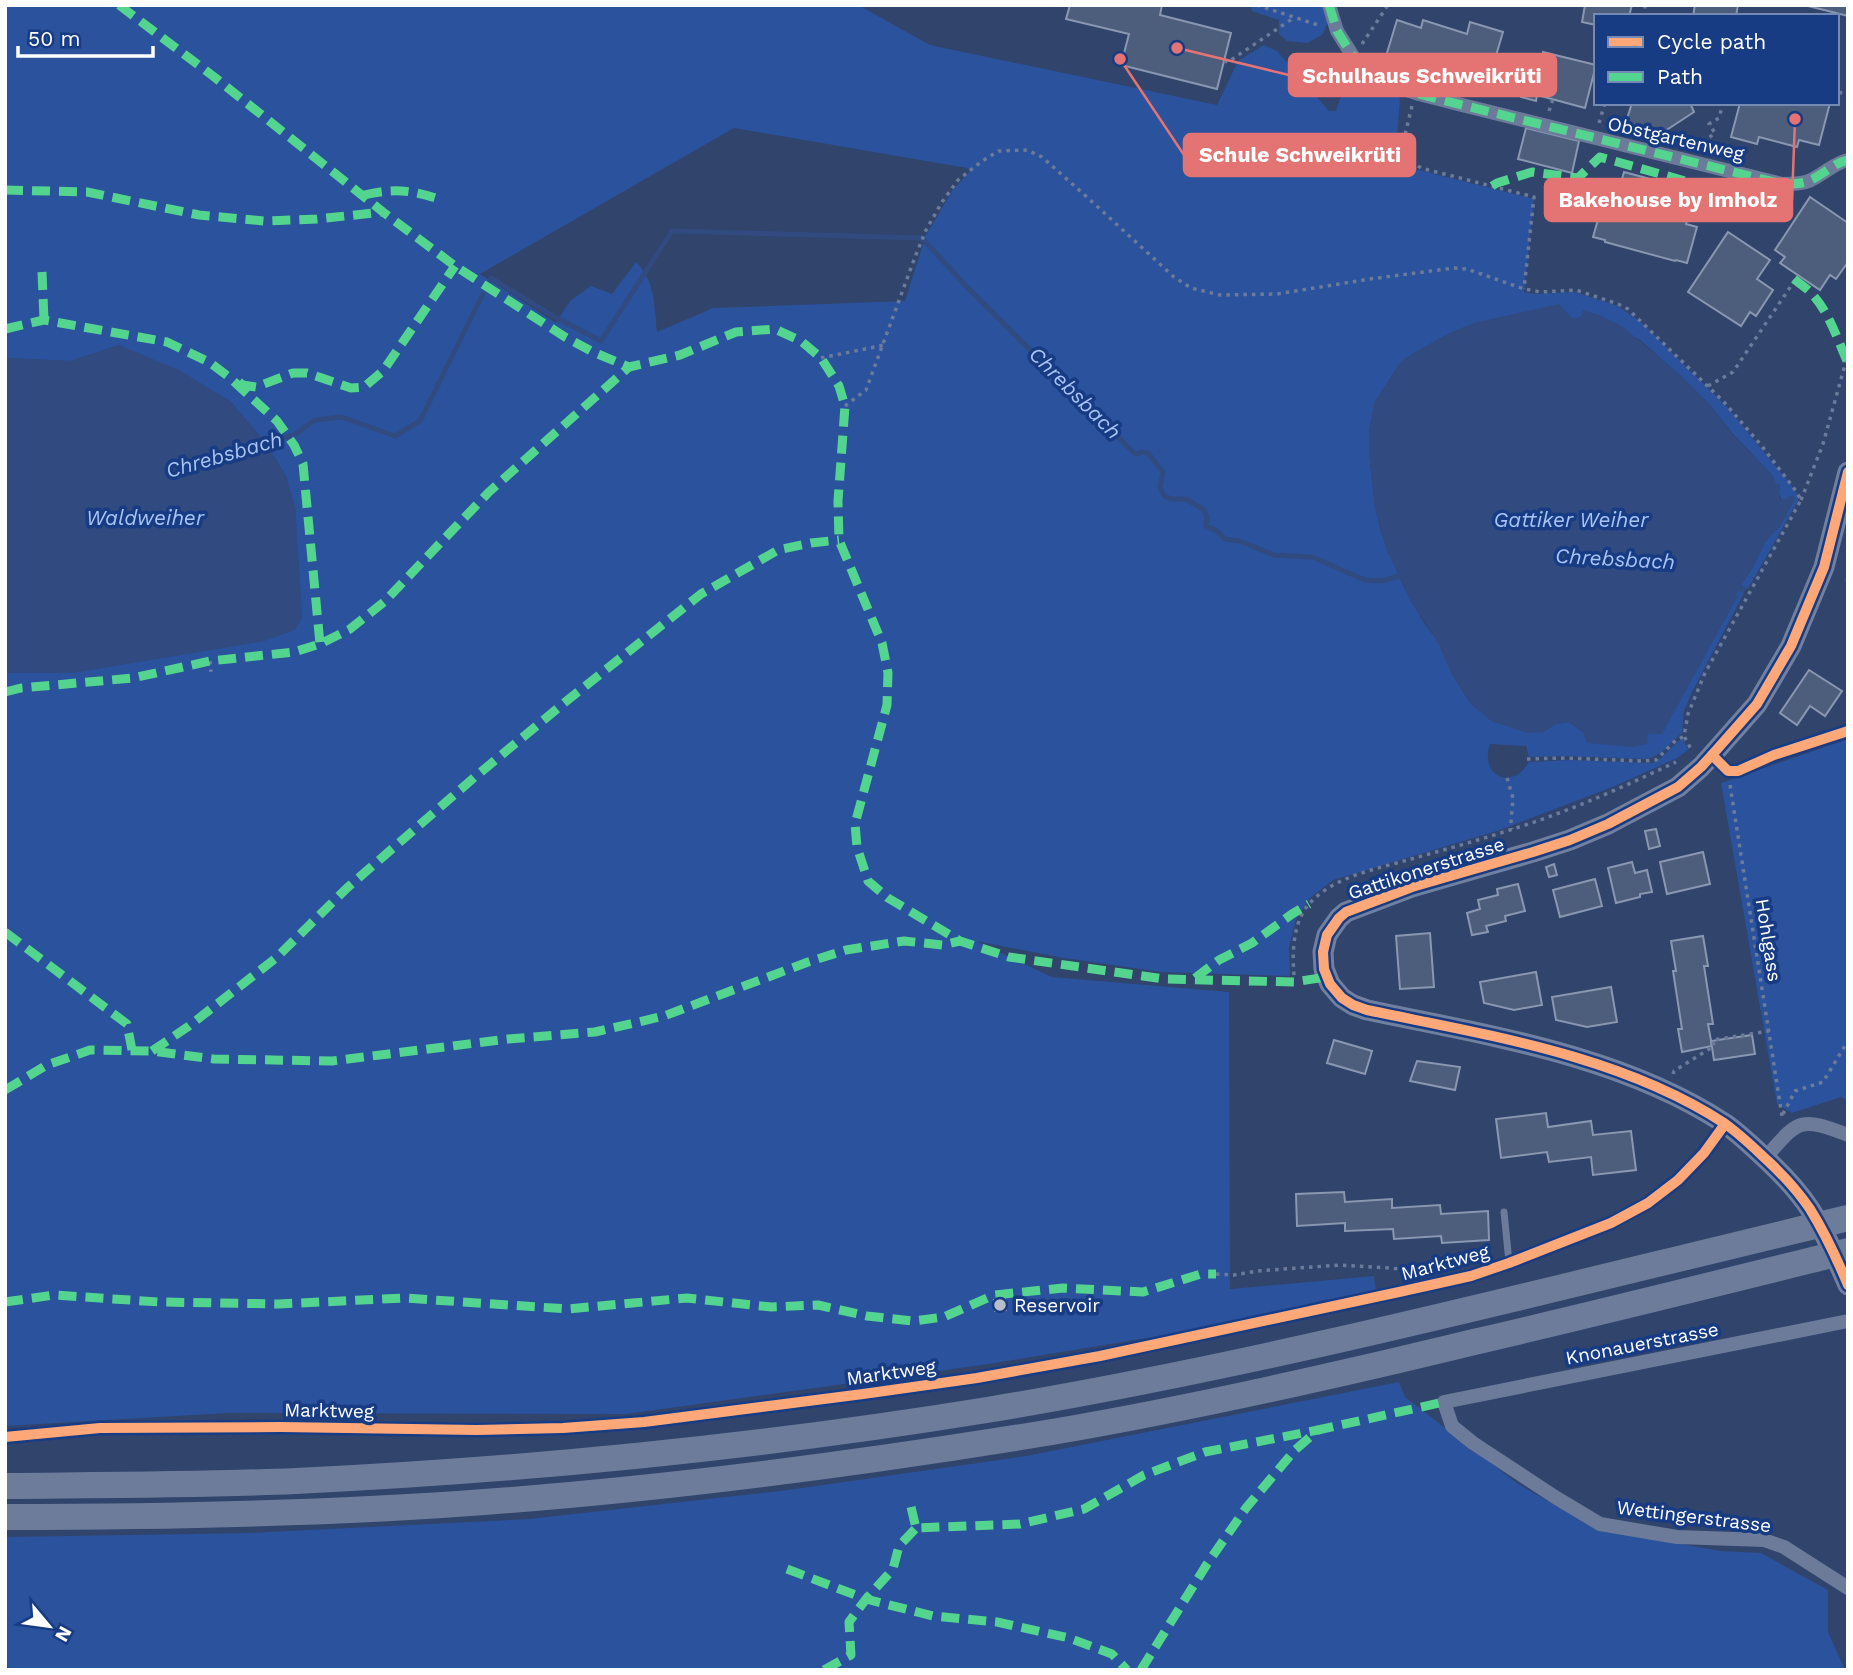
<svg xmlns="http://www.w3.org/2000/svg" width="1853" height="1675" font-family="'Work Sans',sans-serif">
  <rect width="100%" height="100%" fill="#30446c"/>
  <g fill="#2b529c" fill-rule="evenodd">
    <path d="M5,5H858L930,45L1217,105L1238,61L1264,45L1277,51L1329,111H1336L1341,96L1363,79L1400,98L1395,164L1534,199L1524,292L1535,294L1575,292L1618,306L1642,323L1728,408L1792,486L1797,494L1798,501L1749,587L1747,589L1741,585L1753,567L1765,542L1781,525L1782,501L1772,475L1734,435L1711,406L1682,377L1639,339L1583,311L1582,316L1576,319L1572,318L1478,322L1452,332L1414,353L1400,363L1375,402L1369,431V452L1375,507L1381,532L1404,588L1424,623L1437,640L1452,674L1470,703L1493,722L1543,732L1556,724L1569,722L1583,732L1647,734L1738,590L1744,593L1691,694L1684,711L1682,733C1670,743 1662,757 1645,759L1564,756L1529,757L1526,746L1490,744C1479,775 1512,792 1529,762L1570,760L1653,763C1665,757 1671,746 1683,738L1688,750L1677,758L1615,786L1497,831L1333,880L1310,898L1296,919L1289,947L1290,976L1161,972L1058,957L976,941L1052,977L1229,992L1230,1289L1374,1276L1377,1300L989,1364L626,1414L228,1413L5,1426V673H71L264,641L302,618L295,508L286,476L265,442L230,401L119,345L71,361L5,358ZM734,128L967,168L970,171L952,191L926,235L905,301L713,308L657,332C654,306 656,282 636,262L612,294L591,286L570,301L556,323L480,274Z"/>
    <path d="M1250,5H1326L1328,22L1323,34L1308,43L1287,41L1279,34V20L1252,11Z"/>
    <path d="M1848,739V1101L1841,1097L1792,1113L1777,1104L1721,783Z"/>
    <path d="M1399,1382L1405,1397L1518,1484L1598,1529L1720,1551L1761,1553L1828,1590V1632L1845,1670H5V1537L251,1533L529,1519L788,1490L1026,1456Z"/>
  </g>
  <g fill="#314b80">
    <path d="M1559,304L1572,318L1576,319L1582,316L1583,310L1599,315L1622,326L1682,377L1711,406L1734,436L1772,475L1776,484L1780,485L1779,497L1781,501L1793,495L1795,499L1781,525L1765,542L1753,567L1741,585L1746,589L1744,593L1738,591L1736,595L1738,596L1662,734H1648L1647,744L1633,747L1587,743L1583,732L1569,722L1556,724L1543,732L1528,733L1493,722L1470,703L1452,674L1437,640L1411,602L1386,548L1375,507L1369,452V431L1375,402L1400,363L1414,353L1452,332L1478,322Z"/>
    <path d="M119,345L179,370L230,401L265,442L286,476L295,507L302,618L295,630L264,641L71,673H5V358L71,361Z"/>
  </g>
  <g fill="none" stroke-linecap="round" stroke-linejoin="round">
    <g stroke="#314b80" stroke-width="5">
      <path d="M490,280L491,278L553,316L601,341L672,231L922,238L965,285L1134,453L1137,454L1141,452L1148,453L1163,472L1160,487L1164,496L1172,499H1186L1204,510L1207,517L1206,526L1217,531L1225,539L1240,541L1274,555L1312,557L1365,580L1381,581L1403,575"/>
      <path d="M261,443L294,435L315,420L342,417L395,436L420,421L483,294"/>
      <path d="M1846,580L1848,578"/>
    </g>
  </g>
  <g fill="#4d5d7c" stroke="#8a97b0" stroke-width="2">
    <path d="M1070,5H1162L1160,15L1231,33L1217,89L1121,65L1129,34L1066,19Z"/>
    <path d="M1585,5H1632L1629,16H1596V25L1582,22Z"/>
    <path d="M1695,5H1738L1736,16H1693Z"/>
    <path d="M1804,5H1848V16Z"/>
    <path d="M1397,20L1421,28L1423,20L1467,34L1470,22L1503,32L1492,69L1471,62L1466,77L1419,62L1415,76L1383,66Z"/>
    <path d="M1543,52L1596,65L1585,108L1537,95L1536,101L1521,97L1525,80L1520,79L1524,64L1539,68Z"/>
    <path d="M1632,103H1690L1694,112L1662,133L1626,122Z"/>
    <path d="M1740,103H1830L1819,145L1799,140L1797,147L1759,137L1757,144L1731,137Z"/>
    <path d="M1526,128L1579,141L1572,173L1518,159Z"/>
    <path d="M1624,172L1695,191L1686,224L1697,227L1687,263L1676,260L1675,261L1605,242V240L1593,237L1603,202L1615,205Z"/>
    <path d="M1810,197L1848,223V262L1836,279L1830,275L1820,290L1780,263L1785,257L1775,250Z"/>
    <path d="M1728,232L1770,260L1757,279L1773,290L1756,316L1750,312L1741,326L1688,292Z"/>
    <path d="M1809,670L1842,691L1825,716L1810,706L1797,725L1780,713Z"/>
    <path d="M1656,829L1660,846L1649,849L1645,831Z"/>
    <path d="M1703,852L1710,884L1667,894L1660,862Z"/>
    <path d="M1632,862L1635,873L1647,870L1652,892L1640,894V897L1616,903L1608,868Z"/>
    <path d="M1554,864L1557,875L1549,877L1546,867Z"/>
    <path d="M1595,879L1602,906L1560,917L1553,890Z"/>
    <path d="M1518,884L1525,911L1505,916L1506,921L1486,926L1488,932L1472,935L1467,913L1480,909L1478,900L1498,895L1497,889Z"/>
    <path d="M1430,933L1434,987L1400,989L1396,936Z"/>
    <path d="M1703,936L1708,966H1704L1713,1024H1708L1712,1046L1682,1052L1678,1029H1682L1673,971H1676L1671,941Z"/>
    <path d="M1536,972L1542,1005L1514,1010L1484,1003L1480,982Z"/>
    <path d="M1611,987L1617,1022L1587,1027L1556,1020L1552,997Z"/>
    <path d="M1752,1035L1755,1054L1714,1060L1711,1041Z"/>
    <path d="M1334,1040L1372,1051L1365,1074L1327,1063Z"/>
    <path d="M1417,1061L1460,1067L1455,1090L1410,1081Z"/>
    <path d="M1546,1113L1548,1127L1591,1121L1593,1135L1631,1131L1636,1170L1593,1175L1591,1157L1549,1162L1547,1152L1501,1158L1496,1119Z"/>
    <path d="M1344,1192L1345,1202L1392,1199V1208L1440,1205L1441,1214L1488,1211L1489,1240L1442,1243L1441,1236L1394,1239L1393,1229L1345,1231V1223L1297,1226L1296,1194Z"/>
    <path d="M1005,1299L1006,1310L995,1311L994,1300Z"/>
  </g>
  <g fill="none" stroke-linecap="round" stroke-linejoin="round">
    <g stroke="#6c7b9a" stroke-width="3.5" stroke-dasharray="3.5 5" stroke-linecap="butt">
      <path d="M1257,5L1318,25"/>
      <path d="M1645,5V16"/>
      <path d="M1362,44L1388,5"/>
      <path d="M1224,61L1228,62L1295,17"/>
      <path d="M1422,81L1426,64"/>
      <path d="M1466,90L1474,63"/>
      <path d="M1839,92L1848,96"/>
      <path d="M1412,106L1403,143L1405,157L1421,168L1534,197L1524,289"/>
      <path d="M1549,111L1553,99"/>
      <path d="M1599,123L1605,103"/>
      <path d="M1707,150L1703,142L1715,133L1709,124L1719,118L1723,103"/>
      <path d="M821,358L884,345"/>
      <path d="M1708,386L1733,372L1795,280"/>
      <path d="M845,406L866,390L915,257L926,230L942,202L958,180L982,161L999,151L1027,150L1042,157L1088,198L1174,277L1191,288L1220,295L1277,294L1370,279L1454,268L1467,269L1524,289L1541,292L1576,290L1618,304L1628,309L1724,402L1761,445L1796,491L1801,500L1705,673L1688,714L1684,736L1691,749"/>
      <path d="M1801,500L1823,444L1846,361"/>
      <path d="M210,661L211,672"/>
      <path d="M1527,759L1566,758L1641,761L1656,760L1674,742L1684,736"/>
      <path d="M1507,778L1513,798L1511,822L1512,829"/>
      <path d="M1730,785L1782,1116"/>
      <path d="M1294,975C1292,952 1293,922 1309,904C1334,876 1377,869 1411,859C1447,849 1483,839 1519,827C1573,810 1625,786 1676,762"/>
      <path d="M1673,1074L1674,1071L1714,1046L1713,1040L1769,1031"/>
      <path d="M1783,1114L1795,1091L1823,1082L1848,1041"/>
      <path d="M1216,1274L1234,1275L1257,1271L1340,1265L1419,1270"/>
    </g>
    <path stroke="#6c7b9a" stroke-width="7" d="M1504,1212L1509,1262"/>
    <g stroke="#6c7b9a" stroke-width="14">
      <path d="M1329,5L1337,31L1354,58L1375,79L1419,94L1462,105L1782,184C1792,184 1803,184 1811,180C1824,174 1834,163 1848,160"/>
      <path d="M1712,755L1728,771H1738"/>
      <path d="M1774,755L1848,731"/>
      <path d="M1765,1158C1799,1120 1798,1116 1848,1135"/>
      <path d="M1848,1321L1444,1402L1452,1426L1473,1443L1555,1497L1600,1524L1677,1537L1764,1540L1784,1547L1848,1588"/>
      <path d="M5,1437L100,1428L281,1427L477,1430L563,1428L644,1422L863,1394L977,1378L1100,1356L1399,1292L1471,1276L1509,1263L1611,1223L1648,1203L1678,1180L1704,1153L1725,1124"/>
    </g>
    <path stroke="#71809e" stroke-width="21" d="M1848,472L1824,567L1791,646L1757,704L1712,755L1701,767L1678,787L1608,824L1570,840L1533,852L1412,887L1346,912L1339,918L1327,935L1323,952L1324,969L1330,984L1342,998L1353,1005L1367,1010C1486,1035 1620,1055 1724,1123C1740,1134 1754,1148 1768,1161C1783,1175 1798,1191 1810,1209C1825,1233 1837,1259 1848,1285"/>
    <g stroke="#6d7c9a" stroke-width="26">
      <path d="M5,1486C102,1485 199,1485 296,1481C527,1470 758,1447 987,1410C1277,1362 1561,1286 1848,1218"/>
      <path d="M5,1517C165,1517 324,1514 484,1502C674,1488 863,1463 1052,1432C1193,1408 1334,1376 1474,1342C1599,1313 1723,1282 1848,1251"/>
    </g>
    <g stroke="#53d58f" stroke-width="9" stroke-dasharray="18 9" stroke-linecap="butt">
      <path d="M119,5L213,76L383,212L455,266L565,337L593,352L629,367L680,355L736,332L775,329L801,341L821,358L839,386L845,406L838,501L839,540L882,643L888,673L887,705L855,824L857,847L868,881L888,898L960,941L1009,957L1164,979L1294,982L1326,977"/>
      <path d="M1329,5L1337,31L1354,58L1375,79L1419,94L1462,105L1782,184C1792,184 1803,184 1811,180C1824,174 1834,163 1848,160"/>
      <path d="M1492,186L1497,183L1532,172L1578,178L1600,157L1685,181L1732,216"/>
      <path d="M5,190L87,192L199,215L264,221L317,219L383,212"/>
      <path d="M364,195C393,188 411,190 439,199"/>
      <path d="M42,272L44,320"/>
      <path d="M1794,279C1800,284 1807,288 1812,294C1829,312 1838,341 1848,363"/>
      <path d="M5,329L44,320L167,342L209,362L229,377L277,421L294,445L303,464L320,644"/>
      <path d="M239,382L243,385L256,387L293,373H307L351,388L364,387L383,371L455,266"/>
      <path d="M5,692L21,688L133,678L210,661L294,652L320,644L350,629L384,602L489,492L629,367"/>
      <path d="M5,932L127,1024L132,1050"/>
      <path d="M1195,978L1219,960L1252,943L1292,914L1309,904"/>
      <path d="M152,1051L189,1026L276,958L347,888L476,776L569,699L701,594L778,550L811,543L839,540"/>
      <path d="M5,1090L47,1065L90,1050L152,1051L214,1059L332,1061L508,1039L595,1032L664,1016L808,962L846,950L904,941L943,945L960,941"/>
      <path d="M5,1302L54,1295L159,1302L279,1304L404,1298L568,1309L687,1298L771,1307L818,1305L867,1316L913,1321L944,1317L994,1295L1063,1288L1143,1292L1201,1274H1216"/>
      <path d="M911,1507L916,1528L1020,1524L1084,1509L1144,1475L1205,1452L1318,1430"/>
      <path d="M787,1569L866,1599L933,1616L997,1622L1069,1638L1112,1654L1127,1670"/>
      <path d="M824,1670L851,1655L849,1622L866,1599L893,1569L899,1546L916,1528"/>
      <path d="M1141,1670L1207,1564L1246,1508L1295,1450L1318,1430L1444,1402"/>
    </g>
    <g stroke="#183c84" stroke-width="15">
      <g id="cycleway">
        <path d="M1848,472L1824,567L1791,646L1757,704L1712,755L1701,767L1678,787L1608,824L1570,840L1533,852L1412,887L1346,912L1339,918L1327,935L1323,952L1324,969L1330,984L1342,998L1353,1005L1367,1010C1486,1035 1620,1055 1724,1123C1740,1134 1754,1148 1768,1161C1783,1175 1798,1191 1810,1209C1825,1233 1837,1259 1848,1285"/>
        <path d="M1712,755L1728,771H1738L1774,755L1848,731"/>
        <path d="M5,1437L100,1428L281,1427L477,1430L563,1428L644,1422L863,1394L977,1378L1100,1356L1399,1292L1471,1276L1509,1263L1611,1223L1648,1203L1678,1180L1704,1153L1725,1124"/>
      </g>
    </g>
    <use href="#cycleway" stroke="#fea87a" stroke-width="10"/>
  </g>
  <circle fill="#b7becc" stroke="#183c84" stroke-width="2.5" cx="1000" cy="1305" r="7"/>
  <g text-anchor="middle" stroke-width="7" stroke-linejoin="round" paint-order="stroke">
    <g font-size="19" fill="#fff" stroke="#183c84">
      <text transform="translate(1676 138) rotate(13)" y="7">Obstgartenweg</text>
      <text transform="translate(1426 868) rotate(-18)" y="7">Gattikonerstrasse</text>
      <text transform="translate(1769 940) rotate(81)" y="7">Hohlgass</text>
      <text transform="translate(1445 1262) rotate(-15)" y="7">Marktweg</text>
      <text transform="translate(1642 1343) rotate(-11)" y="7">Knonauerstrasse</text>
      <text transform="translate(891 1372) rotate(-8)" y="7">Marktweg</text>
      <text transform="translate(329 1410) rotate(1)" y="7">Marktweg</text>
      <text transform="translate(1694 1516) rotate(7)" y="7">Wettingerstrasse</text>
    </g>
    <g font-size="19" fill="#fff" stroke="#183c84" text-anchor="start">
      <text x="1014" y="1312">Reservoir</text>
    </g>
    <g font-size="21" font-style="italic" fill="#a8c3f4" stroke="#183c84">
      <text transform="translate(1075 393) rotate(45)" y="7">Chrebsbach</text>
      <text transform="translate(224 455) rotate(-16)" y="7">Chrebsbach</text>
      <text x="145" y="525">Waldweiher</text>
      <text x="1571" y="527">Gattiker Weiher</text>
      <text transform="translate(1615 559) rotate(3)" y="7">Chrebsbach</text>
    </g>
  </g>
  <path fill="none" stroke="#e47373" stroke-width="2.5" d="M1177 48L1289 75M1120 59L1184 155M1795 119L1792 200"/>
  <g fill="#e47373" stroke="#183c84" stroke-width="2.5">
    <circle cx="1177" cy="48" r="7"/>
    <circle cx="1120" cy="59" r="7"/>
    <circle cx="1795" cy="119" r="7"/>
  </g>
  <g fill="#e47373" stroke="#e47373" stroke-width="2.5">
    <rect x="1289" y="54" width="267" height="42" rx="7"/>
    <rect x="1184" y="134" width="231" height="42" rx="7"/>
    <rect x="1545" y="179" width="247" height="42" rx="7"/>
  </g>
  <g font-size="21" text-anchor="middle" font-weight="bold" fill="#fff">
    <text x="1422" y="83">Schulhaus Schweikrüti</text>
    <text x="1300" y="162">Schule Schweikrüti</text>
    <text x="1668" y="207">Bakehouse by Imholz</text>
  </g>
  <rect width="1853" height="1675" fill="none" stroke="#ffffff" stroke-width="14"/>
  <rect x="1594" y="14" width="245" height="91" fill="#183c84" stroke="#748ab5" stroke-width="2"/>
  <rect x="1608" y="37" width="35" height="10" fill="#fea87a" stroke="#748ab5" stroke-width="2"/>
  <text x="1657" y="49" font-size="21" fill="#ffffff">Cycle path</text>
  <rect x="1608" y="72" width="35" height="10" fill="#53d58f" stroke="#748ab5" stroke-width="2"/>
  <text x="1657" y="84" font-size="21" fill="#ffffff">Path</text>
  <g transform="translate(49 1626) rotate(119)" stroke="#183c84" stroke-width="5" paint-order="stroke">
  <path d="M0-5L12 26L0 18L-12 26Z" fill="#ffffff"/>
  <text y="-10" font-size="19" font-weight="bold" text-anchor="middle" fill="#ffffff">N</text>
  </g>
  <path d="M18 46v10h135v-10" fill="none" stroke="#ffffff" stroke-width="3.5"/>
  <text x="28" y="46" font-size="21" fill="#ffffff" stroke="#183c84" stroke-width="5" paint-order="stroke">50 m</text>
</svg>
